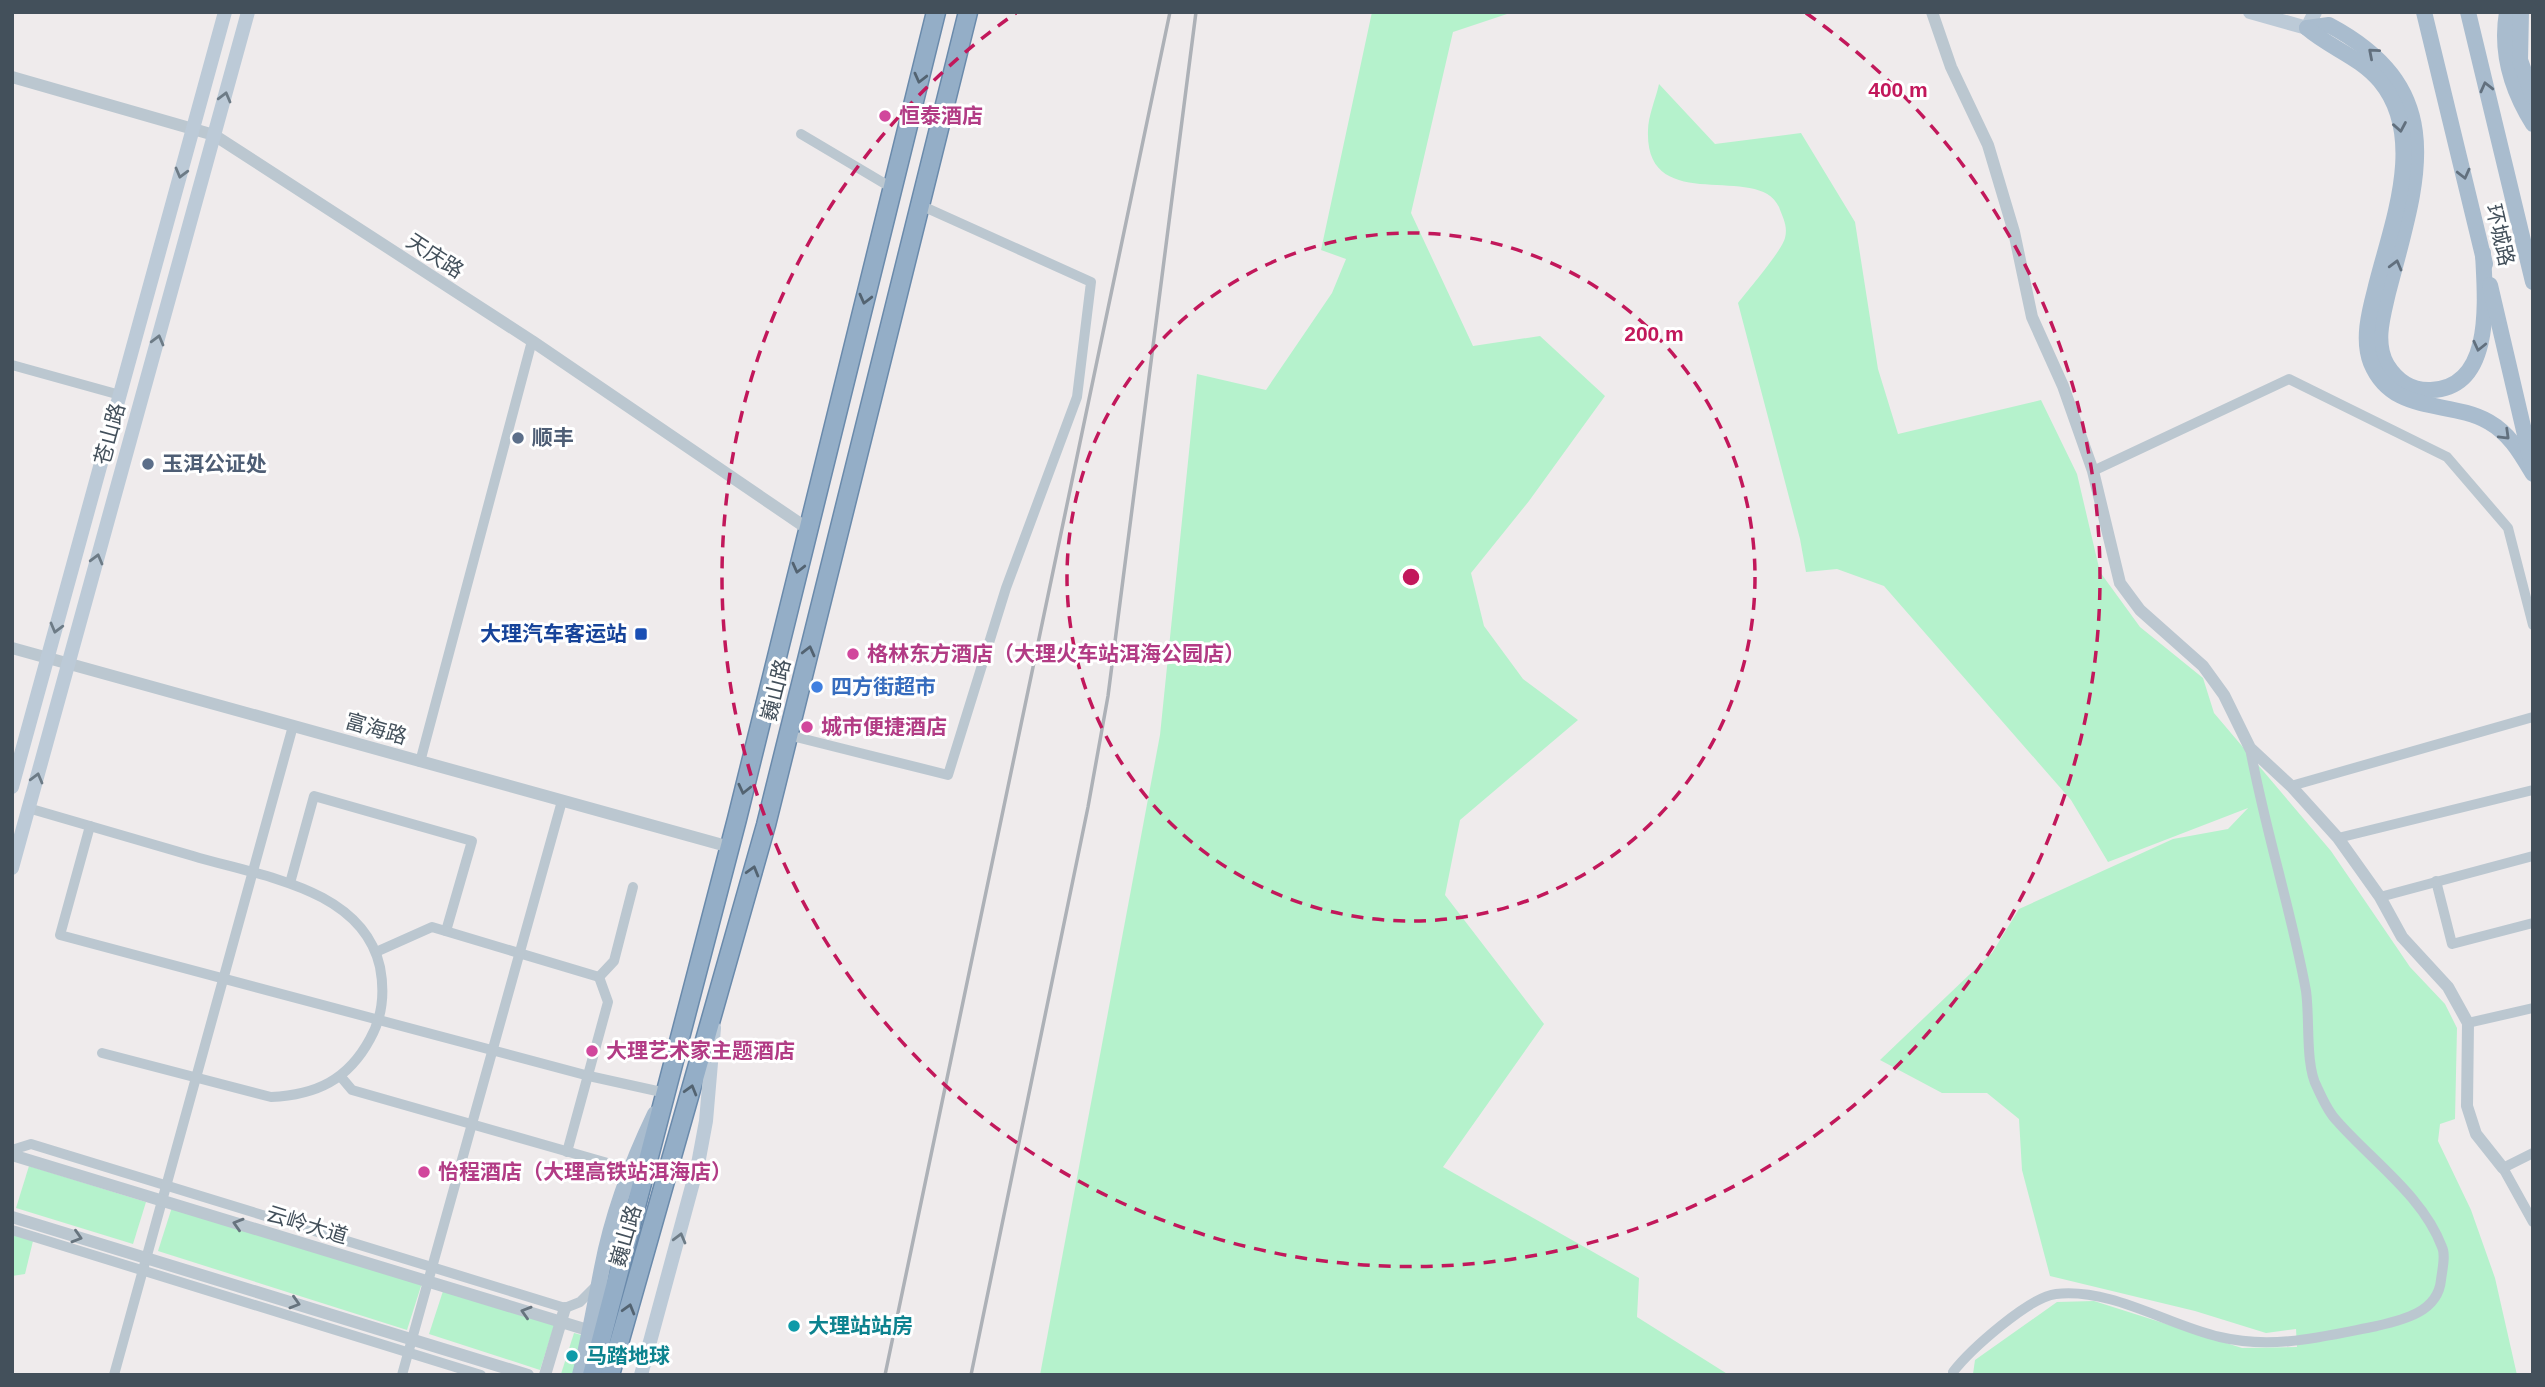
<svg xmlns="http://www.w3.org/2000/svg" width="2545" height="1387" font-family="Arial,'Noto Sans SC',sans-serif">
  <rect width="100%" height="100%" fill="#efebec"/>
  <g fill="#b5f2cc">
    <path d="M1372,12H1513L1453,32L1411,213L1473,346L1540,336L1605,396L1529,501L1471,573L1484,626L1523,679L1578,720L1460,820L1445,895L1544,1024L1443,1167L1639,1278L1637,1317L1729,1375H1040L1160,735L1197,374L1266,390L1332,293L1346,259L1321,250Z"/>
    <path d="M1659,84L1715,144L1801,133L1855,222L1878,369L1898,434L2041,400L2077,474L2100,572L2140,627L2203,678L2214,713L2331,851L2410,967L2445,1004L2457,1028L2455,1119L2440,1124L2438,1141L2471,1210L2495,1278L2517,1375L1973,1374L1975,1360L2057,1302L2094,1301L2242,1348L2297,1347L2296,1329L2266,1333L2195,1311L2050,1276L2022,1170L2019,1119L1987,1093H1942L1880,1060L1992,953L2019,909L2173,839L2228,829L2248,808L2108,862L2071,800L1884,586L1837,569L1806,572L1800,539L1738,303C1748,290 1781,252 1785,238C1788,226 1783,218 1779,207C1758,161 1645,218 1648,131C1648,116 1656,98 1659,84Z"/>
    <path d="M29,1166L146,1202L133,1244L16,1208Z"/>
    <path d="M173,1204L422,1283L407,1330L158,1251Z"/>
    <path d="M12,1234L33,1241L25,1274L12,1276Z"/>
    <path d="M444,1288L555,1323L540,1370L429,1334Z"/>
    <path d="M574,1333L585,1336L573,1375L561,1374Z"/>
  </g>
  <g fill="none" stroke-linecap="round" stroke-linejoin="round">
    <g stroke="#6a8aab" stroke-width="21">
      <g id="trunk">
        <path d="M592,1375L737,819L936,12"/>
        <path d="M610,1375L766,825L968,12"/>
      </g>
    </g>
    <g stroke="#bbc7d0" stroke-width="10">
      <path d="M801,134L892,188"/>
      <path d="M12,365L120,395"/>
      <path d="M2093,471L2289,379L2447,457L2508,528L2533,625"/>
      <path d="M788,735L948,775L1006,588L1077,397L1091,282L920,205"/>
      <path d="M420,762L532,341"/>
      <path d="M2291,786L2533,717"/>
      <path d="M28,808C83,824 138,840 193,856C258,876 362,887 380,967C385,993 383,1016 370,1039C348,1080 316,1095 271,1097L102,1053"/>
      <path d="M90,826L60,935L589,1076L666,1093"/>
      <path d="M2338,838L2533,790"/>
      <path d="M2436,881L2452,944L2533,923"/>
      <path d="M290,883L314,796L472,841L446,931"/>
      <path d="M2380,897L2533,856"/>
      <path d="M376,952L432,927L599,977"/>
      <path d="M599,977L614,961L633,887"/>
      <path d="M2468,1023L2533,1008"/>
      <path d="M341,1077L352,1090L632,1170"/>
      <path d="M12,1150L31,1144L565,1308L580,1302L596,1286"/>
      <path d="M567,1152L608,1002L599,977"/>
      <path d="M2533,1153L2503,1168L2533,1222"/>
      <path d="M12,1230L481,1375"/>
      <path d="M114,1375L293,726"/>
      <path d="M402,1375L562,801"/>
      <path d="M1954,1375L1953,1372C1970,1350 2029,1297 2056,1294C2113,1288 2167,1325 2220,1337C2274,1350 2325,1336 2377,1326C2403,1320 2438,1312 2441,1280C2442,1271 2446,1255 2442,1247C2423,1196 2371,1160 2337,1121C2328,1112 2322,1098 2317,1087C2305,1065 2310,1018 2306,991C2291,909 2265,830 2250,748"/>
    </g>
    <g stroke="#bbc7d0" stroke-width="12">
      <path d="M1932,12L1951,67L1988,145L2014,232L2032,317L2063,386L2093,471L2120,583L2140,610L2203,666L2224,695L2250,748L2291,786L2338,838L2380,897L2402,937L2448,987L2468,1023L2467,1106L2476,1134L2503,1168"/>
      <path d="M12,77L214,135L532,341L808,529"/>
      <path d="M12,648L730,847"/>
      <path d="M12,1155L591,1331"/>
      <path d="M12,1217L528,1375"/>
      <path d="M545,1375L565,1308"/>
    </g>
    <g stroke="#bccad7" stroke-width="14">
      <path d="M2250,12L2307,28L2315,12"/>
      <path d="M12,787L225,12"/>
      <path d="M12,868L248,12"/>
      <path d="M641,1375L698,1164L706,1121L714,1028"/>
    </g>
    <g stroke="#a9bcce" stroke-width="16">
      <path d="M2424,12L2485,264"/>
      <path d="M2468,12L2533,282"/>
      <path d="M2507,12C2500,53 2511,89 2533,124"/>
      <path d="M2521,12L2520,60L2533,97"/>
      <path d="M2307,28L2329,25C2453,91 2417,181 2388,293C2383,315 2374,343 2387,365C2397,381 2412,391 2431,390C2495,388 2485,297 2483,253"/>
      <path d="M2307,28C2330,48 2360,57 2380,81C2428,139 2390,227 2375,290C2369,313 2362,340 2371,363C2393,416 2449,399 2489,422C2510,434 2521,454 2533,474"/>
      <path d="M2490,285L2532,465"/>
      <path d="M580,1375C589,1339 595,1304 602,1268C612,1216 632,1162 655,1114"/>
    </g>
    <use href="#trunk" stroke="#94aec7" stroke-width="18"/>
    <g stroke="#adb1b7" stroke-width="3.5">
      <path d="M885,1375L1170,12"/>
      <path d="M971,1375L1088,807L1108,696L1196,12"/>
    </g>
  </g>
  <defs><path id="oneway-chevron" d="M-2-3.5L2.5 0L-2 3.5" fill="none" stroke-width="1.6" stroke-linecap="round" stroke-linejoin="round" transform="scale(1.75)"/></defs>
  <g stroke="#62707e">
    <use href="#oneway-chevron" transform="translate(2373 53) rotate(-139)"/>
    <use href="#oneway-chevron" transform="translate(2486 87) rotate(-104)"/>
    <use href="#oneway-chevron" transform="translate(2400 127) rotate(80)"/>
    <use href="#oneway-chevron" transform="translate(2464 174) rotate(76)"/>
    <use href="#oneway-chevron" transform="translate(2396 265) rotate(-75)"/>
    <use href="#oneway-chevron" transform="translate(2479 346) rotate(103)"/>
    <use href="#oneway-chevron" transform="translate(2505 435) rotate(44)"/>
  </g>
  <g stroke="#536371">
    <use href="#oneway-chevron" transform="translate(920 78) rotate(104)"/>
    <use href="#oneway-chevron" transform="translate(865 299) rotate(104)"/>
    <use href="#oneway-chevron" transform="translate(798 568) rotate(104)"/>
    <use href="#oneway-chevron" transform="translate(809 651) rotate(-76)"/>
    <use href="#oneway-chevron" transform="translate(744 789) rotate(103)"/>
    <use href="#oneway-chevron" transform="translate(753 871) rotate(-74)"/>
    <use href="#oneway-chevron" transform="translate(691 1090) rotate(-74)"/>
    <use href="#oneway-chevron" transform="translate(629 1309) rotate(-74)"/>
  </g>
  <g stroke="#6d7b86">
    <use href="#oneway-chevron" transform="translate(225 97) rotate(-75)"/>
    <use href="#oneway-chevron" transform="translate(181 173) rotate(105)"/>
    <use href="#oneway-chevron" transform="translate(158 340) rotate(-75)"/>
    <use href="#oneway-chevron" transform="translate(97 559) rotate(-75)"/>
    <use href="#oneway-chevron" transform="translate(56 628) rotate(105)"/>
    <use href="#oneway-chevron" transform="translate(37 778) rotate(-75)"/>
    <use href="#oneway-chevron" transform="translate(680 1238) rotate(-75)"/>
  </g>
  <g stroke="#67747e">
    <use href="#oneway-chevron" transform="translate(238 1224) rotate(-163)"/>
    <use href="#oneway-chevron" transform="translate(77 1237) rotate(17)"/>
    <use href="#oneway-chevron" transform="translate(295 1303) rotate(17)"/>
    <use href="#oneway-chevron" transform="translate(526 1312) rotate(-163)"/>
  </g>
  <g fill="none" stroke="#c2185b" stroke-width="3.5" stroke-dasharray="12 9">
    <circle cx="1411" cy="577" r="344"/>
    <path d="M1806 13A689 689 0 1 1 1016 13"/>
  </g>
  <g fill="#d1479c" stroke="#fff" stroke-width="2.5">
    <circle cx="885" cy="116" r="7"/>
    <circle cx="853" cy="654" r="7"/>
    <circle cx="807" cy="727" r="7"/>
    <circle cx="592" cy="1051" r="7"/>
    <circle cx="424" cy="1172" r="7"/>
  </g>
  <g fill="#5c6f8a" stroke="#fff" stroke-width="2.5">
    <circle cx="518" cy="438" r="7"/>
    <circle cx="148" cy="464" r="7"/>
  </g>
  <rect fill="#1a4fb4" stroke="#fff" stroke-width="2.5" x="634" y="627" width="14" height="14" rx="3.5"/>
  <circle fill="#3f7fe0" stroke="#fff" stroke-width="2.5" cx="817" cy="687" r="7"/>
  <g fill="#0f9aa8" stroke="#fff" stroke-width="2.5">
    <circle cx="794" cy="1326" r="7"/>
    <circle cx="572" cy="1356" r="7"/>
  </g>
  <g text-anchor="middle" stroke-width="6" stroke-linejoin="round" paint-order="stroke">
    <g font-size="21" font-weight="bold" fill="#b23c85" stroke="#fff" text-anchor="start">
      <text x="899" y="123">恒泰酒店</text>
      <text x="867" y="661">格林东方酒店（大理火车站洱海公园店）</text>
      <text x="821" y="734">城市便捷酒店</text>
      <text x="606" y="1058">大理艺术家主题酒店</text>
      <text x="438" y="1179">怡程酒店（大理高铁站洱海店）</text>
    </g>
    <g font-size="21" fill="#43505b" stroke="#fff">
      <text transform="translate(2500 235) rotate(77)" y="7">环城路</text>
      <text transform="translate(435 256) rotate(33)" y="7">天庆路</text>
      <text transform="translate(110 434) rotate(-75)" y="7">苍山路</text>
      <text transform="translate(776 690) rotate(-76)" y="7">巍山路</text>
      <text transform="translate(376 729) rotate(16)" y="7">富海路</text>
      <text transform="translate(307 1225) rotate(17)" y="7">云岭大道</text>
      <text transform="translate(626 1236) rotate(-74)" y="7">巍山路</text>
    </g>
    <g font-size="21" font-weight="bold" fill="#4e5e75" stroke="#fff" text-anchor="start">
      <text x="532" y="445">顺丰</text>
      <text x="162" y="471">玉洱公证处</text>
    </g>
    <g font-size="21" font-weight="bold" fill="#164399" stroke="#fff" text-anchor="end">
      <text x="627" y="641">大理汽车客运站</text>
    </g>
    <g font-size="21" font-weight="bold" fill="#366cbe" stroke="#fff" text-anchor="start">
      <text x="831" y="694">四方街超市</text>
    </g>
    <g font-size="21" font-weight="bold" fill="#0d838f" stroke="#fff" text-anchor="start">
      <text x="808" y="1333">大理站站房</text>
      <text x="586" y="1363">马踏地球</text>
    </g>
  </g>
  <circle cx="1411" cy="577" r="10" fill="#c2185b" stroke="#fff" stroke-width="3.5"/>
  <g font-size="21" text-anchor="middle" font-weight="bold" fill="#c2185b" stroke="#fff" stroke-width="6" stroke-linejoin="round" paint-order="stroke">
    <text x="1898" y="97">400 m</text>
    <text x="1654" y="341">200 m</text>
  </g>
  <rect width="2545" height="1387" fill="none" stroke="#43505b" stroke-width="28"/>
</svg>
